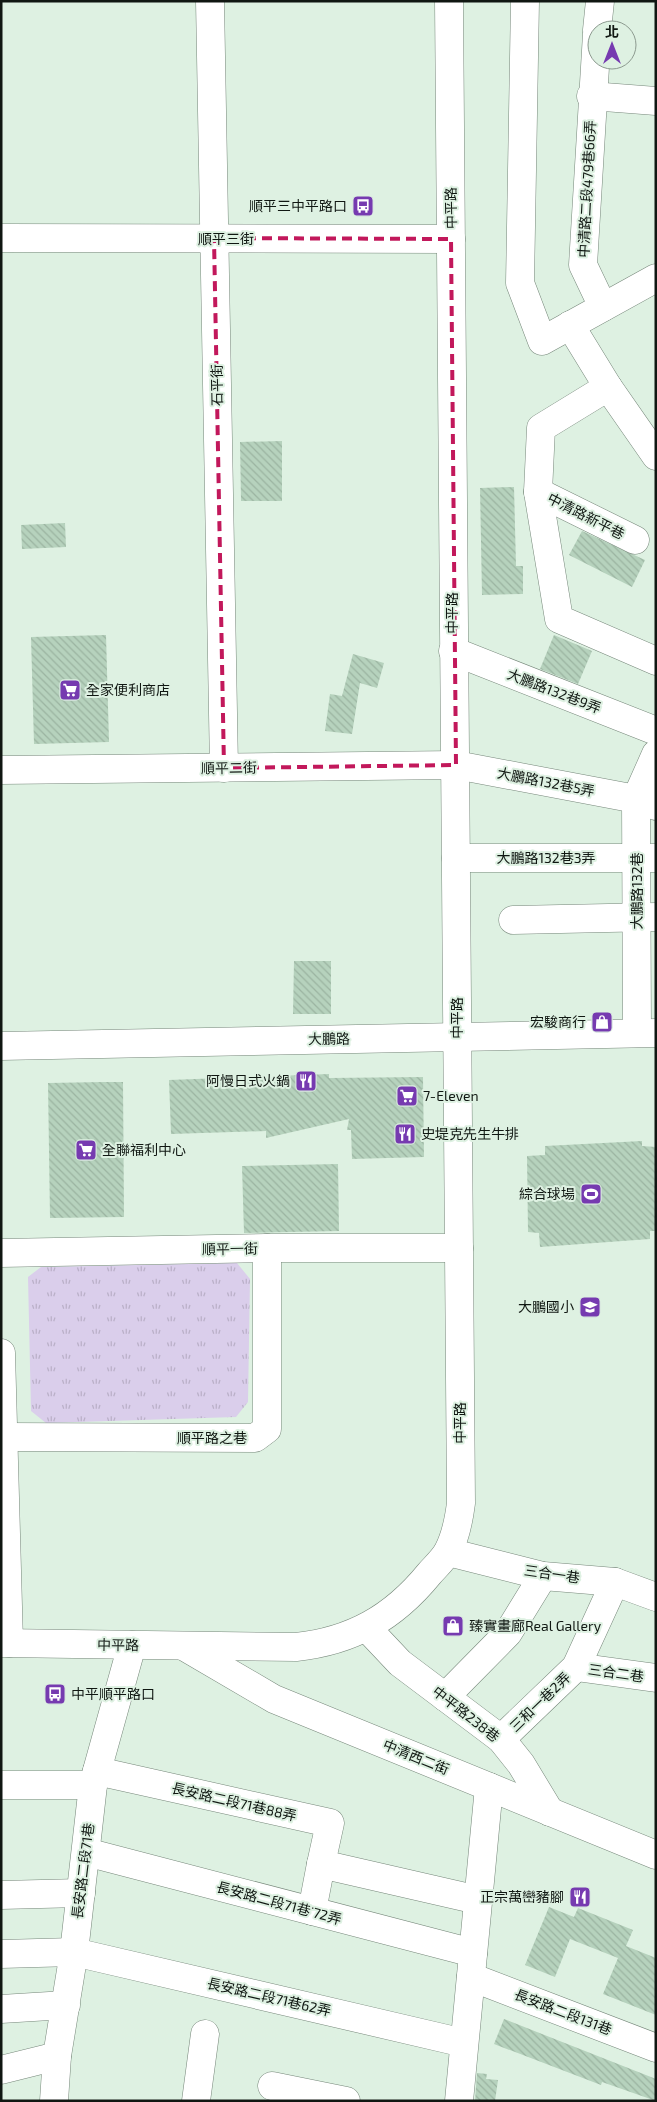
<svg xmlns="http://www.w3.org/2000/svg" width="657" height="2102" font-family="'Exo 2','Noto Sans TC',sans-serif">
  <defs>
    <pattern id="grass-tufts" width="24" height="20" patternUnits="userSpaceOnUse" patternTransform="scale(1.25)"><rect width="24" height="20" fill="#daceeb"/><path d="M3 7l-1-3M5 7V3M7 7l1-3M15 17l-1-3M17 17v-4M19 17l1-3" fill="none" stroke="#bab0c8"/></pattern>
    <pattern id="building-back-hatch" width="6" height="6" patternUnits="userSpaceOnUse" patternTransform="scale(1.25)"><rect width="6" height="6" fill="#b6d2bd"/><path d="M-1 5l2 2M0 0l6 6M5-1l2 2" fill="none" stroke="#9bb4a1"/></pattern>
  </defs>
  <rect width="100%" height="100%" fill="#def1e2"/>
  <path fill="url(#grass-tufts)" d="M237,1263L250,1279L248,1402L236,1417L46,1423L31,1411L28,1277L41,1267Z"/>
  <g fill="url(#building-back-hatch)">
    <path d="M282,441V501H241L240,442Z"/>
    <path d="M514,487L516,566H523V594L482,595L480,488Z"/>
    <path d="M65,523L66,547L22,549L21,525Z"/>
    <path d="M582,531L645,560L632,587L569,555Z"/>
    <path d="M106,635L109,742L34,744L31,637Z"/>
    <path d="M554,635L592,651L578,684L540,669Z"/>
    <path d="M353,654L384,663L377,688L360,683L352,734L325,731L330,694L342,696Z"/>
    <path d="M294,961H331V1014H293Z"/>
    <path d="M329,1074V1078L423,1077L424,1157L352,1159L351,1130H347L349,1119L266,1138V1131L171,1134L169,1080Z"/>
    <path d="M103,1082H123L124,1217L50,1218L48,1083Z"/>
    <path d="M642,1141V1146L656,1147V1231H650V1239L540,1247L539,1233L528,1232L527,1156L545,1155V1146Z"/>
    <path d="M338,1164L339,1231L244,1233L242,1166Z"/>
    <path d="M549,1907L574,1917L578,1908L633,1930L626,1946L656,1958V2015L603,1994L618,1958L570,1939L555,1977L525,1965Z"/>
    <path d="M504,2019L656,2079V2101L602,2082L601,2085L494,2044Z"/>
    <path d="M477,2073L487,2074L486,2079L498,2080L495,2101H475Z"/>
  </g>
  <g fill="none" stroke-linecap="round" stroke-linejoin="round">
    <g stroke="#76877a" stroke-width="29">
      <g id="minor">
        <path d="M210,1L224,768"/>
        <path d="M525,1L520,283L542,341L656,278"/>
        <path d="M597,30L600,1"/>
        <path d="M597,34L583,265L603,307"/>
        <path d="M591,96L656,101"/>
        <path d="M1,238L451,239"/>
        <path d="M570,325L608,387L656,456"/>
        <path d="M608,387L541,428L538,492L559,619L656,661"/>
        <path d="M538,492L635,540"/>
        <path d="M453,651L656,731"/>
        <path d="M1,770L456,765L636,799L656,806"/>
        <path d="M456,858H656"/>
        <path d="M513,920L656,917"/>
        <path d="M637,1033L636,799L656,754"/>
        <path d="M1,1046L656,1033"/>
        <path d="M1,1253L267,1248H459"/>
        <path d="M1,1353L9,1643"/>
        <path d="M3,1437L255,1438L267,1429V1248"/>
        <path d="M448,1552L543,1576L615,1582L656,1597"/>
        <path d="M367,1628L400,1663L501,1739L521,1764L550,1812"/>
        <path d="M1,1643L296,1647C352,1641 393,1618 429,1574C435,1567 444,1559 448,1551C456,1536 459,1519 461,1503L449,1"/>
        <path d="M185,1647L274,1699L656,1855"/>
        <path d="M576,1667L656,1678"/>
        <path d="M445,1697L508,1633L543,1576"/>
        <path d="M501,1739L576,1667L615,1582"/>
        <path d="M97,1771L330,1823L321,1864L478,1900"/>
        <path d="M1,1785H93"/>
        <path d="M86,1852L473,1953"/>
        <path d="M1,1895L81,1893"/>
        <path d="M312,1911L321,1864"/>
        <path d="M1,1954L74,1952L464,2043"/>
        <path d="M471,1977L656,2048"/>
        <path d="M1,2009L66,2005"/>
        <path d="M1,2070L57,2056"/>
        <path d="M272,2086L346,2101"/>
        <path d="M54,2101L57,2056L74,1952L93,1785L132,1645"/>
        <path d="M196,2101L205,2034"/>
        <path d="M459,2101L489,1787"/>
      </g>
    </g>
    <use href="#minor" stroke="#fff" stroke-width="28"/>
  </g>
  <path fill="none" stroke="#c2185b" stroke-width="4" stroke-dasharray="10 6" stroke-linejoin="round" d="M214,238L451,239L456,765L224,768Z"/>
  <defs>
    <g id="bus-square" transform="scale(1.125)"><rect x="-9" y="-9" width="18" height="18" rx="4" fill="#763ab0" stroke="#def1e2"/><path d="M-5-6H5V4H4V6H2V4H-2V6H-4V4H-5ZM-3.5-4V0h7V-4ZM-3.5 1.2v1.5H-2V1.2ZM2 1.2v1.5H3.5V1.2Z" fill="#fff"/></g>
    <g id="supermarket-square" transform="scale(1.125)"><rect x="-9" y="-9" width="18" height="18" rx="4" fill="#763ab0" stroke="#def1e2"/><path d="M-6-5.5h2.5l.6 2H6L4.5 2H-2.5L-4.4-4H-6ZM-1.5 3.2a1.3 1.3 0 1 0 .1 0ZM3 3.2a1.3 1.3 0 1 0 .1 0Z" fill="#fff"/></g>
    <g id="shop-square" transform="scale(1.125)"><rect x="-9" y="-9" width="18" height="18" rx="4" fill="#763ab0" stroke="#def1e2"/><path d="M-5-2.5h2.3a2.7 3.5 0 0 1 5.4 0H5L5.5 6h-11ZM-1.5-2.5h3a1.5 2.3 0 0 0-3 0Z" fill="#fff"/></g>
    <g id="restaurant-square" transform="scale(1.125)"><rect x="-9" y="-9" width="18" height="18" rx="4" fill="#763ab0" stroke="#def1e2"/><path d="M-5-6h1v4h1v-4h1v4h1v-4h1v5L-1.5 .5V6h-2V.5L-5-1ZM5-6V6H3V1.5H1.5Q1.5-4 5-6Z" fill="#fff"/></g>
    <g id="stadium-square" transform="scale(1.125)"><rect x="-9" y="-9" width="18" height="18" rx="4" fill="#763ab0" stroke="#def1e2"/><path d="M0-5a6.5 5 0 1 0 0 10a6.5 5 0 1 0 0-10ZM-3.5-1.8h7v3.6h-7Z" fill="#fff"/></g>
    <g id="school-square" transform="scale(1.125)"><rect x="-9" y="-9" width="18" height="18" rx="4" fill="#763ab0" stroke="#def1e2"/><path d="M0-5L7-2L0 1L-7-2ZM-4 1L0 2.5L4 1V4Q0 6-4 4Z" fill="#fff"/></g>
  </defs>
  <g fill-rule="evenodd">
    <use href="#bus-square" x="363" y="206"/>
    <use href="#supermarket-square" x="70" y="690"/>
    <use href="#shop-square" x="602" y="1022"/>
    <use href="#restaurant-square" x="306" y="1081"/>
    <use href="#supermarket-square" x="407" y="1096"/>
    <use href="#restaurant-square" x="405" y="1134"/>
    <use href="#supermarket-square" x="86" y="1150"/>
    <use href="#stadium-square" x="591" y="1194"/>
    <use href="#school-square" x="590" y="1307"/>
    <use href="#shop-square" x="453" y="1626"/>
    <use href="#bus-square" x="55" y="1694"/>
    <use href="#restaurant-square" x="580" y="1897"/>
  </g>
  <g text-anchor="middle" stroke-width="4" stroke-linejoin="round" paint-order="stroke">
    <g font-size="14" fill="#101712" stroke="#def1e2">
      <text transform="translate(587 189) rotate(-87)" y="5">中清路二段479巷66弄</text>
      <text transform="translate(451 208) rotate(-91)" y="5">中平路</text>
      <text x="226" y="244">順平三街</text>
      <text transform="translate(217 385) rotate(-91)" y="5">石平街</text>
      <text transform="translate(586 516) rotate(27)" y="5">中清路新平巷</text>
      <text transform="translate(452 613) rotate(-90)" y="5">中平路</text>
      <text transform="translate(554 691) rotate(21)" y="5">大鵬路132巷9弄</text>
      <text transform="translate(229 768) rotate(-1)" y="5">順平二街</text>
      <text transform="translate(546 782) rotate(11)" y="5">大鵬路132巷5弄</text>
      <text x="546" y="863">大鵬路132巷3弄</text>
      <text transform="translate(637 891) rotate(-90)" y="5">大鵬路132巷</text>
      <text transform="translate(457 1018) rotate(-90)" y="5">中平路</text>
      <text transform="translate(329 1039) rotate(-1)" y="5">大鵬路</text>
      <text transform="translate(230 1249) rotate(-1)" y="5">順平一街</text>
      <text transform="translate(460 1423) rotate(-90)" y="5">中平路</text>
      <text x="212" y="1443">順平路之巷</text>
      <text transform="translate(552 1574) rotate(8)" y="5">三合一巷</text>
      <text transform="translate(118 1645) rotate(1)" y="5">中平路</text>
      <text transform="translate(616 1673) rotate(8)" y="5">三合二巷</text>
      <text transform="translate(540 1702) rotate(-44)" y="5">三和一巷2弄</text>
      <text transform="translate(466 1714) rotate(38)" y="5">中平路238巷</text>
      <text transform="translate(416 1757) rotate(22)" y="5">中清西二街</text>
      <text transform="translate(234 1802) rotate(13)" y="5">長安路二段71巷88弄</text>
      <text transform="translate(83 1871) rotate(-83)" y="5">長安路二段71巷</text>
      <text transform="translate(279 1903) rotate(15)" y="5">長安路二段71巷˙72弄</text>
      <text transform="translate(269 1997) rotate(13)" y="5">長安路二段71巷62弄</text>
      <text transform="translate(563 2012) rotate(21)" y="5">長安路二段131巷</text>
    </g>
    <g font-size="14" fill="#101712" stroke="#def1e2" text-anchor="end">
      <text x="347" y="211">順平三中平路口</text>
      <text x="86" y="695" text-anchor="start">全家便利商店</text>
      <text x="586" y="1027">宏駿商行</text>
      <text x="290" y="1086">阿慢日式火鍋</text>
      <text x="423" y="1101" text-anchor="start">7-Eleven</text>
      <text x="421" y="1139" text-anchor="start">史堤克先生牛排</text>
      <text x="102" y="1155" text-anchor="start">全聯福利中心</text>
      <text x="575" y="1199">綜合球場</text>
      <text x="574" y="1312">大鵬國小</text>
      <text x="469" y="1631" text-anchor="start">臻實畫廊Real Gallery</text>
      <text x="71" y="1699" text-anchor="start">中平順平路口</text>
      <text x="564" y="1902">正宗萬巒豬腳</text>
    </g>
  </g>
  <rect width="657" height="2102" fill="none" stroke="#101712" stroke-width="5"/>
  <g transform="translate(612 45)"><circle r="24" fill="#def1e2" stroke="#8c9a8f"/>
  <path d="M0-4L9 19L0 12L-9 19Z" fill="#763ab0"/>
  <text y="-8" font-size="14" font-weight="bold" text-anchor="middle" fill="#101712">北</text>
  </g>
</svg>
